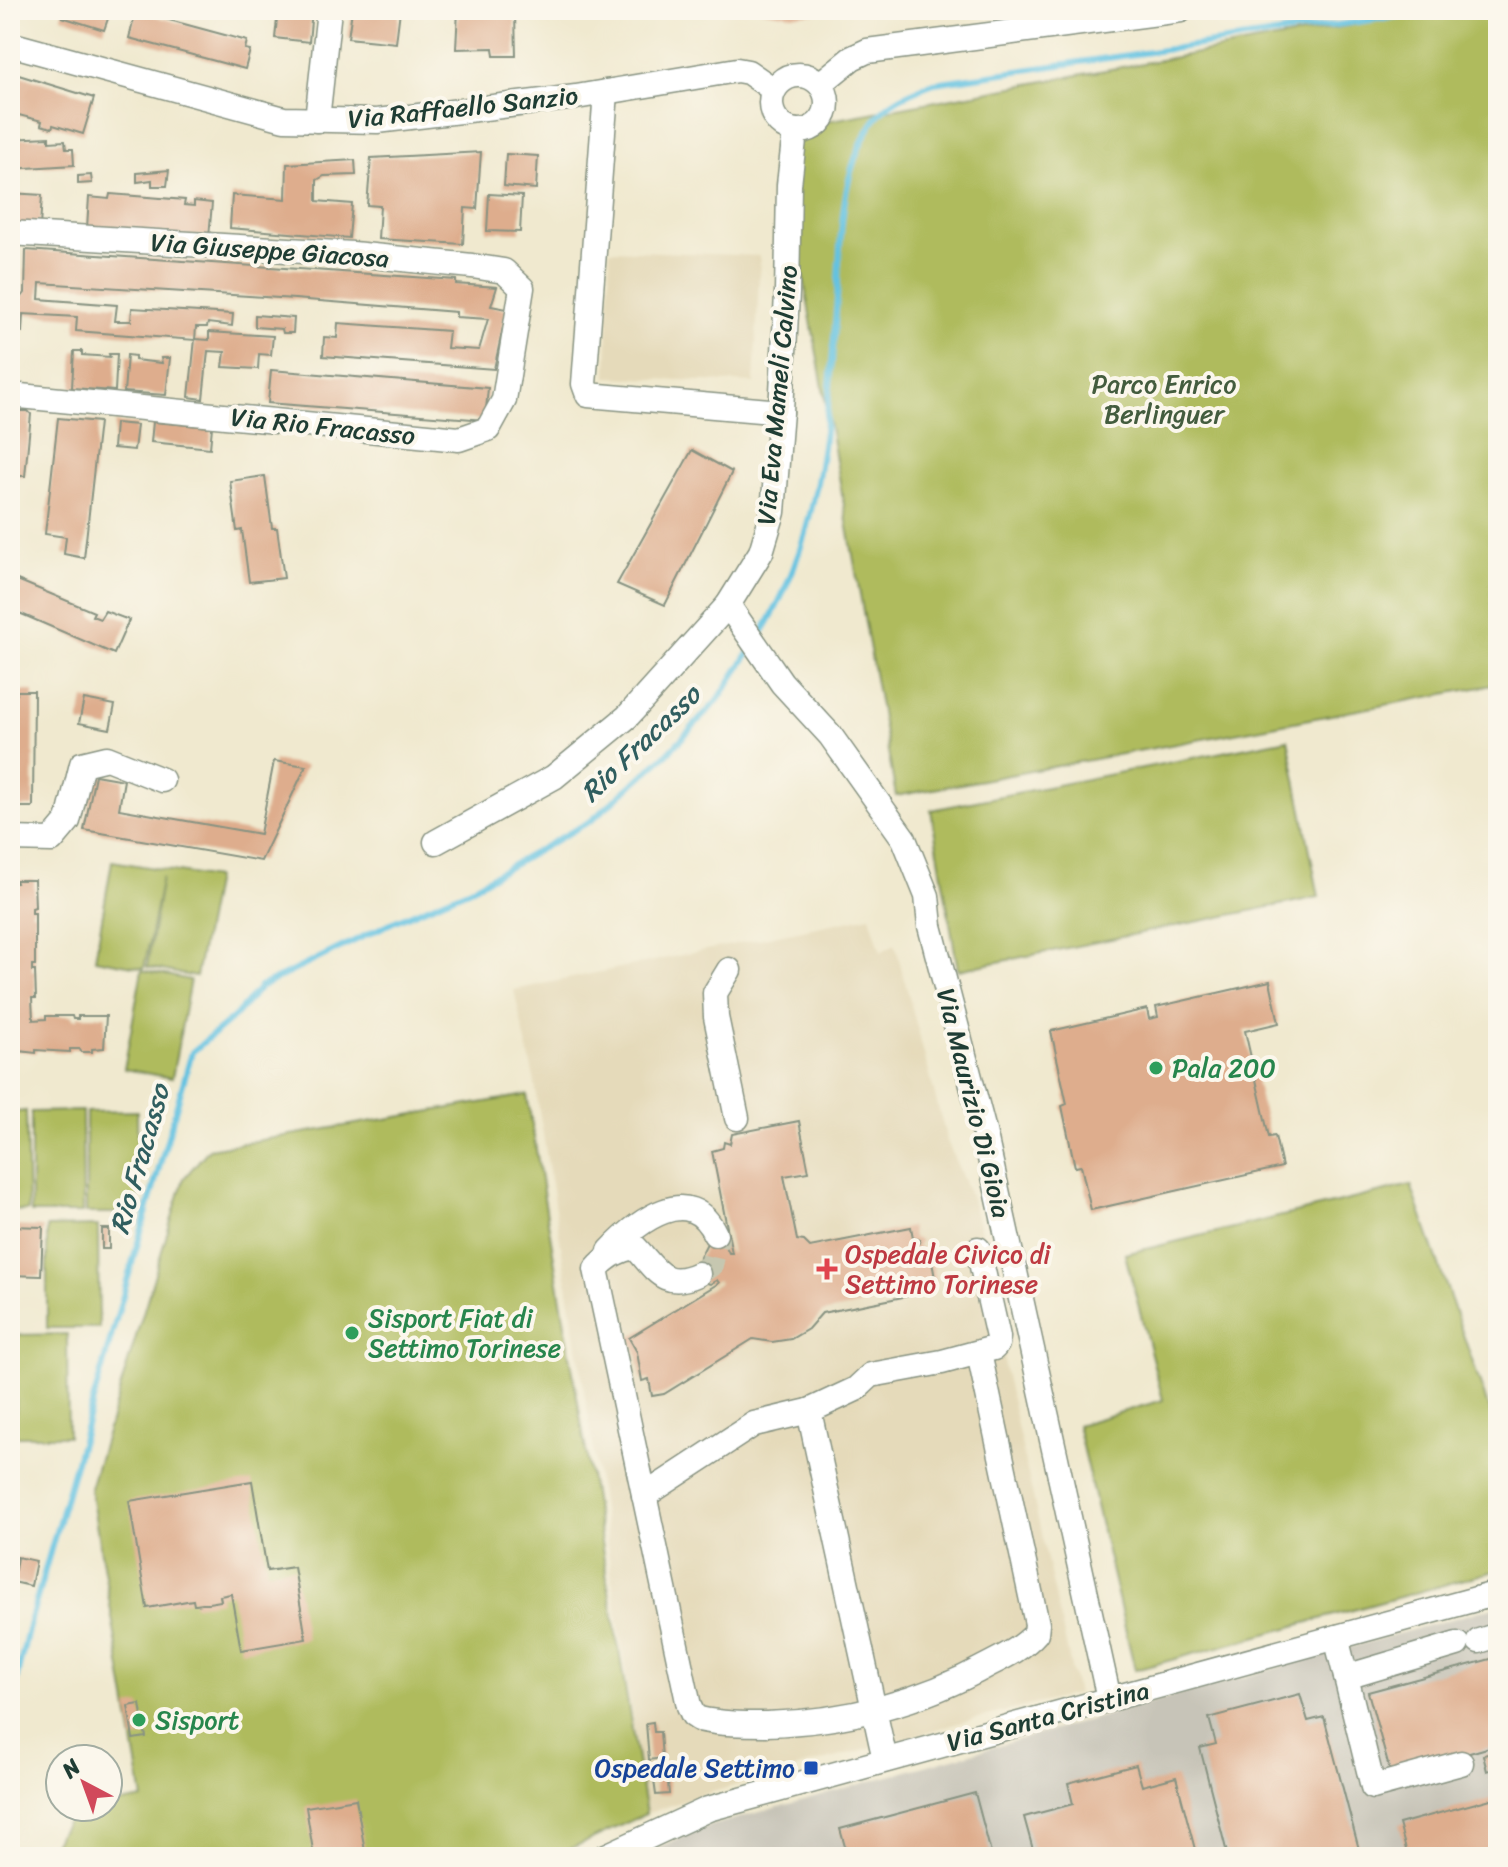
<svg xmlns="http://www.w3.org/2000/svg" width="1508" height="1867" font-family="Sriracha,sans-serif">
  <rect width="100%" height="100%" fill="#fbf7ec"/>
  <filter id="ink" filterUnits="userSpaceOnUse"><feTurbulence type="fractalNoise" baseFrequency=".0125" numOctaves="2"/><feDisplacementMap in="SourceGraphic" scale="16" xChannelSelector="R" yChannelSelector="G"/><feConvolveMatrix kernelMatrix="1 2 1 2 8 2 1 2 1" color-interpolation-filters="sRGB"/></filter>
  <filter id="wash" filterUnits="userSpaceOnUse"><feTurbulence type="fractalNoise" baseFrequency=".006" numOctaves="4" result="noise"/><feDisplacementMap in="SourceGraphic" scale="32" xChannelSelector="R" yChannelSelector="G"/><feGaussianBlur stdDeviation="1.8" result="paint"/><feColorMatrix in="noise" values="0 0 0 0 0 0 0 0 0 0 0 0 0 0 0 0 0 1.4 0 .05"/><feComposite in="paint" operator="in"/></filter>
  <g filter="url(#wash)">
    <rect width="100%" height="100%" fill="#f0e9cf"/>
    <g fill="#e5daba">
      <path d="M610,250L760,256L754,383L607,377Z"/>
      <path d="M870,916L881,952L895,944L947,1141L972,1200L1006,1317L1004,1367L1077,1694L962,1722L698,1796L646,1814L590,1426L534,1078L514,990Z"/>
    </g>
    <path fill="#c7c4b8" d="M1498,1606V1857H636L703,1828Z"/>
    <g fill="#afbb5d" stroke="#677c48" stroke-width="2">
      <path d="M1449,10H1498V684L896,796L777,130L1374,21Z"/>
      <path d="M1288,739L1319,897L958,970L931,810Z"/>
      <path d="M112,861L215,878L196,977L147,967L162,877L144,968L95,959Z"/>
      <path d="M142,970L190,980L172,1078L124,1069Z"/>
      <path d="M527,1095L646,1814L552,1857H54L52,1845L73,1812L143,1799L90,1488L184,1178L209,1149Z"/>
      <path d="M26,1111L28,1211L10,1210V1113Z"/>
      <path d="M82,1111L83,1213H31V1112Z"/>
      <path d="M137,1111L138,1213H86V1112Z"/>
      <path d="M1411,1185L1498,1435V1570L1135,1670L1077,1425L1163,1400L1125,1254Z"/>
      <path d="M98,1226L99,1328H47V1227Z"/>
      <path d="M67,1334L68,1436H16V1335Z"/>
    </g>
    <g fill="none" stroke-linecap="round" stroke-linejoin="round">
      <g stroke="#63c2e1" stroke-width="6">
        <path d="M758,639C823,540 828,413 837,298C841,240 839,171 874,121C888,100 911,92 934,83L1441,10"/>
        <path d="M10,1705L28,1630L192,1052L236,1015L260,987L393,922L470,889L592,820L667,754L718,700L752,648"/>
      </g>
    </g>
    <g id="blocks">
      <g fill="#dead8d">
        <path d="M63,10H111L104,30L62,17Z"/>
        <path d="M278,10H312L309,42L275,38Z"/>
        <path d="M352,10H400L396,43L348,38Z"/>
        <path d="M458,10H521V13H515L516,56H494L493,48L456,49Z"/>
        <path d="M759,10H831V12L792,15Z"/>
        <path d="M136,11L247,41L245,49L250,50L245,69L129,38Z"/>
        <path d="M12,73L94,98L83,134L53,125L52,128L41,125L42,121L19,115L10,121V74Z"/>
        <path d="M49,137V142L65,141L66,149H73L74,165L10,169V139Z"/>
        <path d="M481,152L477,209L465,208L463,244L378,239L380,206L367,205L371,158Z"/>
        <path d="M506,154L538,156L536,189L504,186Z"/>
        <path d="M355,160L356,175L324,176L317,180V201L352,204L349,238L230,228L232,195L286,199L287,164Z"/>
        <path d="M169,170L167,186H152V180L137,182V173Z"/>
        <path d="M91,175L92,183L78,184V176Z"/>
        <path d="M10,193L42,195L40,227L10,225Z"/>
        <path d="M110,194L185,200L184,205L194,206V201L212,203L209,237L87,228L89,197L109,199Z"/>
        <path d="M489,194L522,196L520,232L487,231Z"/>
        <path d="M26,250L456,280V284L497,287L491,306L507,309L494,369L323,356L324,337L337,338L338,323L449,331L447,348L479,350L488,319L456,317V312L295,299L40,283L39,299L117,305L115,321H131L132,308L233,314L232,326L208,323L207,327H196L195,340L76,331L77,317L23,314L22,332H14V328H10V297L21,298L25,293Z"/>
        <path d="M255,315L294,318L293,333H283L282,329L255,327Z"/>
        <path d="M209,332L273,336L271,355L259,354L258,369L223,367L225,352L208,351L203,399L189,397L195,339L209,340Z"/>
        <path d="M74,351H82V355L110,357L109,354H117L115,391L72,388Z"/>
        <path d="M127,355L135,356V360L162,363L161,358H170L166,395L124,392Z"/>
        <path d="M271,370L488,388L485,420L268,403Z"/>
        <path d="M15,411H28L31,414L25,476H10Z"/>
        <path d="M58,418L99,422L84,558L64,554L66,537L45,534Z"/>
        <path d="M153,422L212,427L210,448L151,442Z"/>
        <path d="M115,423L137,425L134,450L113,448Z"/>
        <path d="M692,450L732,472L665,605L617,584Z"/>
        <path d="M265,476L272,528H277L284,578L249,582L242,530L237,531L230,481Z"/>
        <path d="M10,577L94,612L92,616L100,619L105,611L129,620L114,654L10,609Z"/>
        <path d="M16,691H34L33,807H15V804H10V694H17Z"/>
        <path d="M84,699L115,705L110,729L79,723Z"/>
        <path d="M274,761L306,766L261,861L84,830L95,775L124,780L119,809L260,834Z"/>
        <path d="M15,880H34L35,907L32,908V913H35V965H32V971H35L36,998H32L33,1020L46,1019V1016H72L73,1019H78V1016H106L104,1048L92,1049V1052H81L80,1049H70V1052L36,1050V1053L10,1050V883H16Z"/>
        <path d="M1270,981L1279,1023L1245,1031L1269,1137L1275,1136L1282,1167L1091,1210L1081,1166L1075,1167L1062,1106L1067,1104L1051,1031L1147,1009L1149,1019L1158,1017L1156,1007Z"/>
        <path d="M799,1121L809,1172L784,1176L797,1240L804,1241L810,1247L911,1227L913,1238L920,1240L917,1247L927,1249L925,1255L931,1257L936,1283L923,1293L822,1313L808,1329L791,1339L772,1342L753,1339L664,1394L652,1396L649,1379L642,1381L637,1352L629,1338L719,1283L717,1280L710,1284L697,1280L700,1257L707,1243L719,1230L729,1253H732L712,1151L723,1148L724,1142L730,1144L732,1134Z"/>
        <path d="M10,1226L43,1227L41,1276L10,1275Z"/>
        <rect x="102" y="1229" width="7" height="20"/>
        <path d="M252,1481L267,1571L294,1567L306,1639L241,1650L231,1594L220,1596L221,1601L196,1605H194L193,1600L147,1608L129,1501Z"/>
        <path d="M17,1557L36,1561L31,1586L13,1582Z"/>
        <path d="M1498,1657V1745L1391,1775L1368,1692Z"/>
        <path d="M1300,1694L1308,1721L1324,1717L1361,1857H1228L1200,1748L1216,1744L1209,1718Z"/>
        <path d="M140,1704L146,1737L133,1739L128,1706Z"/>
        <path d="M653,1722L654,1732H660L662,1758L649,1760L646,1723Z"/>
        <path d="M1493,1753L1497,1768L1487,1771L1483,1755Z"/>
        <path d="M1136,1765L1142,1786L1176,1777L1197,1857H1035L1024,1817L1073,1804L1068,1783Z"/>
        <path d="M667,1772L669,1794L656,1795L653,1773Z"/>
        <path d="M975,1793L992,1857H848L840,1829Z"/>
        <path d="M1498,1797V1857H1408L1399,1824Z"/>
        <path d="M356,1799L366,1857H314L306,1807Z"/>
      </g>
    </g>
  </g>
  <g filter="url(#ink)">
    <use href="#blocks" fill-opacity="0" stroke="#889382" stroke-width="2"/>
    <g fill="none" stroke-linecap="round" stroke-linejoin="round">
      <path stroke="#c6c7b0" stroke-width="24" stroke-dasharray="24 12" stroke-linecap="butt" d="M698,1274L711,1265L717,1240L715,1234"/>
      <g stroke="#889382" stroke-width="27">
        <g id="minor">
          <path d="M10,44L284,119L377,121L576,97L737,70L748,72L774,90"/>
          <circle cx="799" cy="103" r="28"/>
          <path d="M820,84L852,58L867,51L1181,10"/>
          <path d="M606,92L584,384L588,395L781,412"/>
          <path d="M317,120L329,10"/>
          <path d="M10,233L353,254L472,266L504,271L522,288L504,400L488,429L459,439L10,395"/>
          <path d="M728,605L782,683L830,735L904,839L927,896L930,926L984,1131L1109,1699"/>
          <path d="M10,839L52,840L68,821L82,764L107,758L162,780"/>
          <path d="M436,842L554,777L627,717L728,605L761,552L773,512L781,412L787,293L789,185L795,131"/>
          <path d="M729,970L715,993L716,1017L737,1118"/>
          <path d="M610,1251C638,1221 690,1181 715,1234"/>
          <path d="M698,1274C663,1290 656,1269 635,1247C620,1249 606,1257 596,1269L689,1706L693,1715L699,1719C721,1724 744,1724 766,1724C846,1722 920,1703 990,1664C1006,1656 1024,1647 1036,1633L1037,1624L979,1353"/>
          <path d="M644,1496L754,1424L809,1411"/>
          <path d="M1336,1637L1346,1677L1457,1644"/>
          <path d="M1479,1641L1498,1635"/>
          <path d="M1346,1677L1373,1787L1461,1763"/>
          <path d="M885,1760L809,1411L856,1389L871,1375L942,1362L994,1348L997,1344L998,1337L978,1249"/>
          <path d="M604,1857L708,1809L1498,1593"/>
        </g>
      </g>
      <use href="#minor" stroke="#fff" stroke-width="24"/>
    </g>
  </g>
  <g fill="#2e9e5b" stroke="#fbf7ec" stroke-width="3">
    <circle cx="1156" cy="1068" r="8"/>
    <circle cx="352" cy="1333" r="8"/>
    <circle cx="139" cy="1720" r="8"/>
  </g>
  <path fill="#e0444e" stroke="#fbf7ec" stroke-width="3" d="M823 1257h8v8h8v8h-8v8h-8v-8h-8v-8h8z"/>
  <rect fill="#1a4fb4" stroke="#fbf7ec" stroke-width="3" x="803" y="1760" width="16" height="16" rx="4"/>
  <g text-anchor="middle" stroke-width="8" stroke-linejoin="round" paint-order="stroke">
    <g font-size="26" fill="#1f3d34" stroke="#fbf7ec">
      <text transform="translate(463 107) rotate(-6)" y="9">Via Raffaello Sanzio</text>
      <text transform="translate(270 250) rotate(4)" y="9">Via Giuseppe Giacosa</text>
      <text transform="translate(777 395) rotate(-85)" y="9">Via Eva Mameli Calvino</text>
      <text transform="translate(323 426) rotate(6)" y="9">Via Rio Fracasso</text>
      <text transform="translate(974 1103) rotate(76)" y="9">Via Maurizio Di Gioia</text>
      <text transform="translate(1048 1716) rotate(-15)" y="9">Via Santa Cristina</text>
    </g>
    <g font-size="26" fill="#435c3e" stroke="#fbf7ec">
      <text x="1164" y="393">Parco Enrico<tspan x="1164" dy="30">Berlinguer</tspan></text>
    </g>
    <g font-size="26" fill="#27864d" stroke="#fbf7ec" text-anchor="start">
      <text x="1172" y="1077">Pala 200</text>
      <text x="368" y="1327">Sisport Fiat di<tspan x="368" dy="30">Settimo Torinese</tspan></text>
      <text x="155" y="1729">Sisport</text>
    </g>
    <g font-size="26" fill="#be3a42" stroke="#fbf7ec" text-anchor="start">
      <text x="845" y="1263">Ospedale Civico di<tspan x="845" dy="30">Settimo Torinese</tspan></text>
    </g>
    <g font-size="26" fill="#164399" stroke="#fbf7ec" text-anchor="end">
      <text x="795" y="1777">Ospedale Settimo</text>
    </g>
    <g font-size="28" font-style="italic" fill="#305e5f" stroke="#fbf7ec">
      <text transform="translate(640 743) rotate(-44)" y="10">Rio Fracasso</text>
      <text transform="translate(139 1159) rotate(-74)" y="10">Rio Fracasso</text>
    </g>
  </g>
  <rect width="1508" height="1867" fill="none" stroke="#fbf7ec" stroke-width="40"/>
  <g transform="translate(84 1783) rotate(319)"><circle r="38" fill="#fbf7ec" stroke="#a3ada2" stroke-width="2"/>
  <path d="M0-6L14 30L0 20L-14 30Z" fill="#d1495b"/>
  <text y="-12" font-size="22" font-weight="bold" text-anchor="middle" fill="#1f3d34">N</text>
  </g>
</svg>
